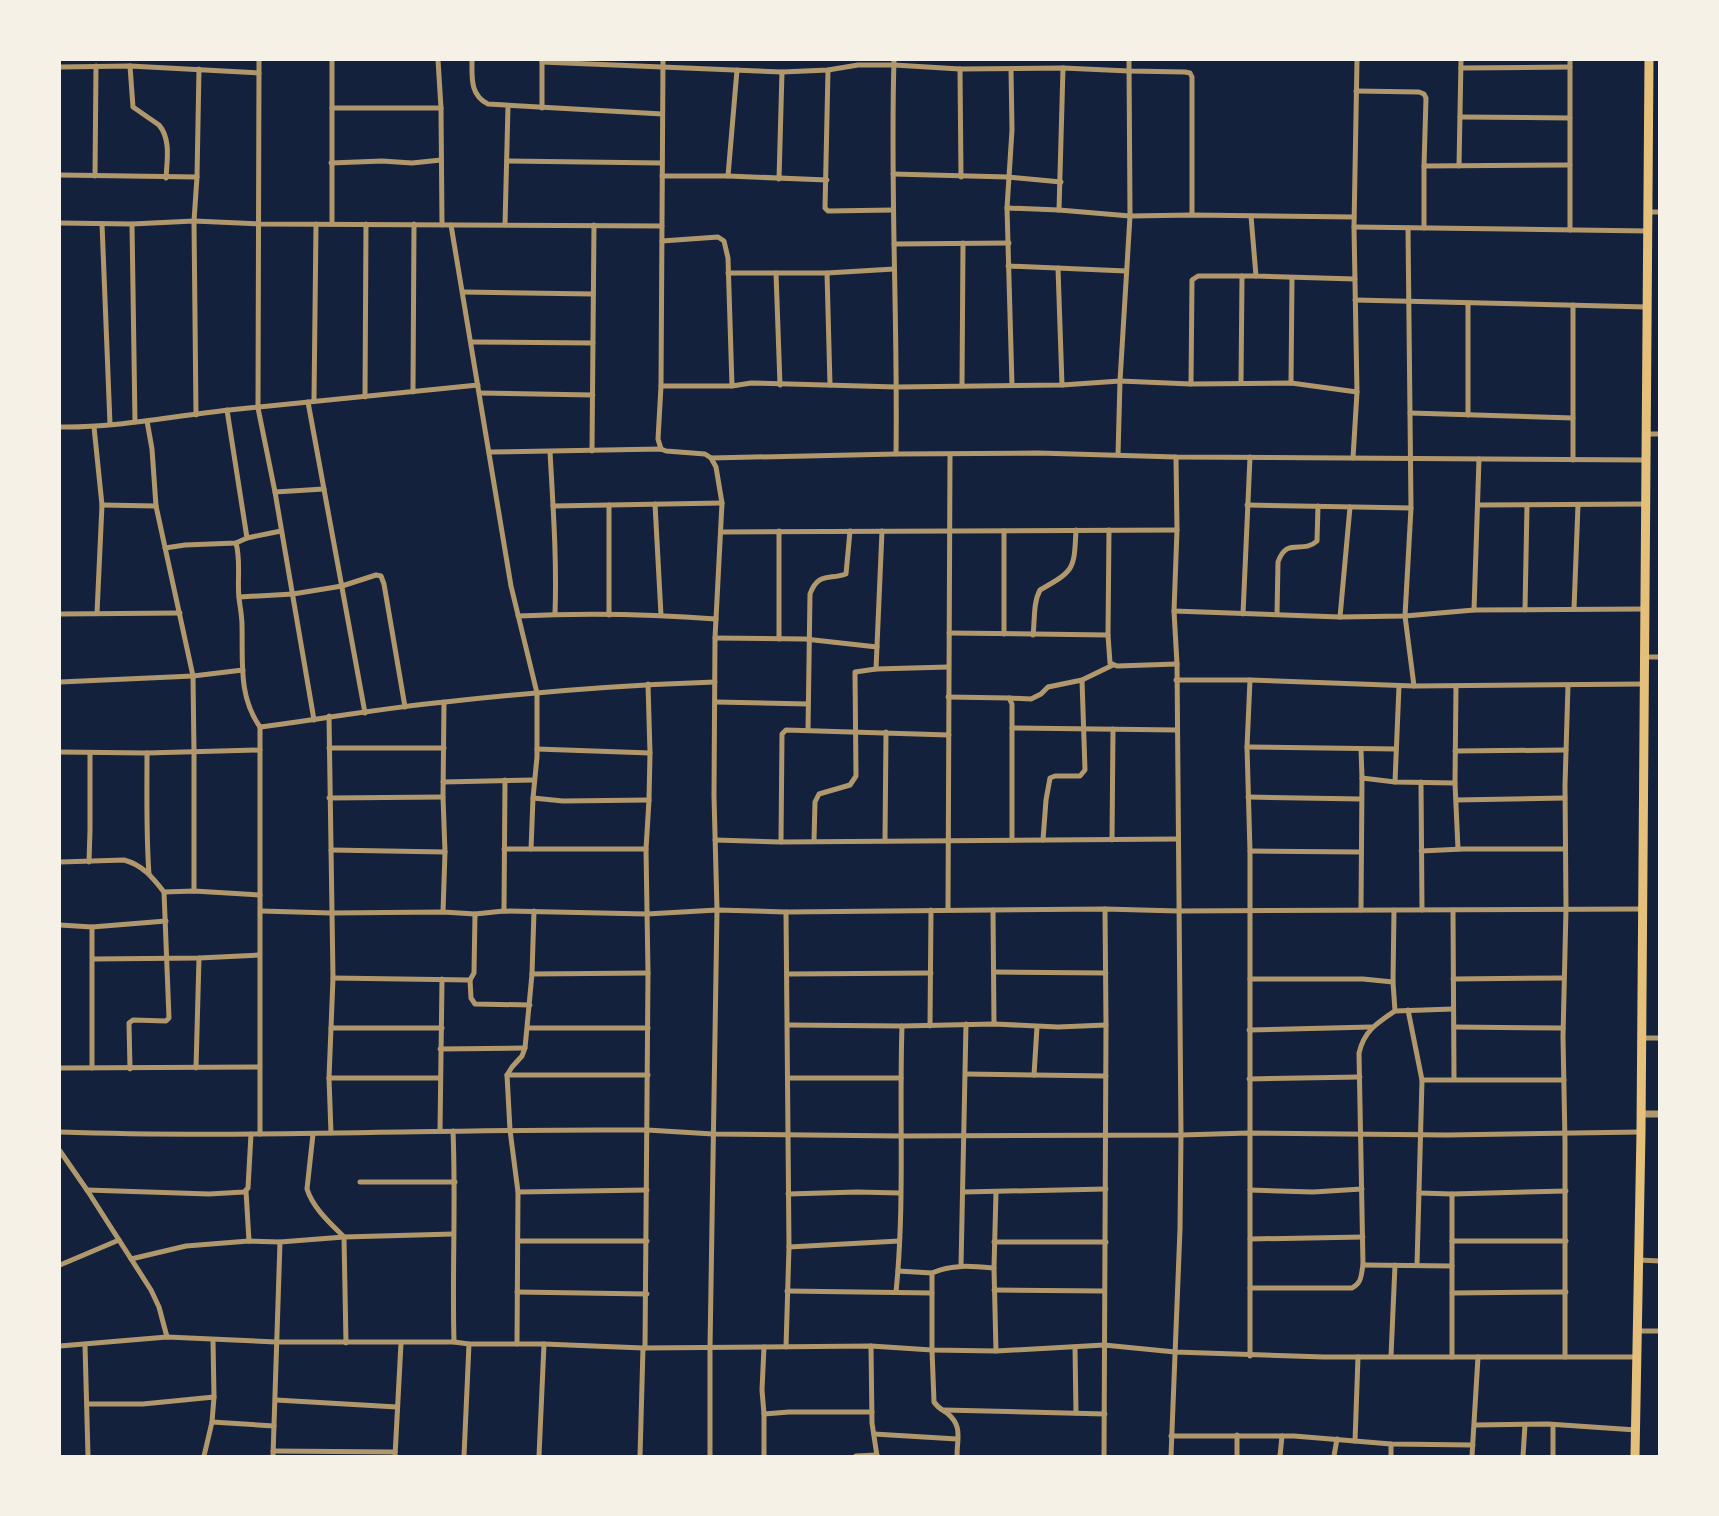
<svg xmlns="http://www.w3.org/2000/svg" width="1719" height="1516" font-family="Helvetica,sans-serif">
  <rect width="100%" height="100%" fill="#14213d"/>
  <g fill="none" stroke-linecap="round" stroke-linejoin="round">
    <g stroke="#b1986c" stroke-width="5">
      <path d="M259,60L258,408L275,492L314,720"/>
      <path d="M438,60L441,108L442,225"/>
      <path d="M472,60C472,78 470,95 488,104L662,114"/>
      <path d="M542,60V108"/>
      <path d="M894,60C890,191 898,322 896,454"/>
      <path d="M1570,60V230"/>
      <path d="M542,62L782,72L828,70L858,65H894L960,69L1063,68L1129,71L1185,72L1190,73L1192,77V215"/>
      <path d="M130,66L133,107L159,125C171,139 167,160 166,178"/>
      <path d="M60,67L130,66L259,73"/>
      <path d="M1461,68L1570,67"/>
      <path d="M960,69L961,177"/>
      <path d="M1011,69L1012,130L1007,208L1012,385"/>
      <path d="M828,70L825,208L828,211L893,210"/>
      <path d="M1356,91L1419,92L1424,94L1426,98L1424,166V228"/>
      <path d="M332,108H441"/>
      <path d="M1460,117L1570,118"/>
      <path d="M508,161L662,163"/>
      <path d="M331,163L382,161L412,163L441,160"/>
      <path d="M1424,166L1570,165"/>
      <path d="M1459,166L1461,60"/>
      <path d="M893,174L1008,177L1061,182"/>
      <path d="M60,175L197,177"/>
      <path d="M95,176L96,66"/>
      <path d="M662,176H728L827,180"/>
      <path d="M728,176L737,70"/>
      <path d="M779,179L782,72"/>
      <path d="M1007,208L1059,210L1130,216L1192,215L1354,217"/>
      <path d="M1059,210L1063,68"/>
      <path d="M1648,212H1660"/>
      <path d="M1251,216L1256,276L1355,279"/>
      <path d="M60,223L132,224L194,221L259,224L662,226"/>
      <path d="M332,223V60"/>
      <path d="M102,224L110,424"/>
      <path d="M132,224L135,422"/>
      <path d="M451,225L511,586L537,693V757L533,798L531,849"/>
      <path d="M505,225L508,106"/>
      <path d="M1354,227L1648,231"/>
      <path d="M1408,228L1411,508L1405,616L1414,686"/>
      <path d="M662,241L718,237L724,241L728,258L732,386"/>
      <path d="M894,244L1009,243"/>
      <path d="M1008,266L1126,271"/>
      <path d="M1058,268L1062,385"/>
      <path d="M728,273H827L894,269"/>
      <path d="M776,273L780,385"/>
      <path d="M827,273L830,385"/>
      <path d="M463,292L593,294"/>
      <path d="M1355,300L1647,307"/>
      <path d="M1468,303V415"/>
      <path d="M1573,305V460"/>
      <path d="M471,342L593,343"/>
      <path d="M1241,383L1242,276"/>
      <path d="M1291,383L1292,278"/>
      <path d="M1191,384L1192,280L1198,276H1256"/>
      <path d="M661,386H732L751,383L897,387L1062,385L1120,381L1191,384L1291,383L1357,392"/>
      <path d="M962,386L963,243"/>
      <path d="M413,392L414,224"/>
      <path d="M480,393L593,395"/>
      <path d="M365,397L366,224"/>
      <path d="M314,401L316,224"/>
      <path d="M308,402L365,713"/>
      <path d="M1410,413L1573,418"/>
      <path d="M196,415L194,221L197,177L199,69"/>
      <path d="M147,421L152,449L156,506L193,676L194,752V891"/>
      <path d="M60,427C116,428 172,416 229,410C312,401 395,393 478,385"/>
      <path d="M94,427L102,505L97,613"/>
      <path d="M1646,434H1660"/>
      <path d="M661,449L658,439L661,386L663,60"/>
      <path d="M592,451L594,225"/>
      <path d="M489,452L661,449L666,451L705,454L711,458L896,454L1038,453L1176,457L1646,460"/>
      <path d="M550,452C553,506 557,560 555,614"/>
      <path d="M1118,455L1120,381L1130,216L1129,60"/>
      <path d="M1353,458L1357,392L1354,227L1357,60"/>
      <path d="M275,492L324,489"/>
      <path d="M655,504L661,615"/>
      <path d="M102,505L156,506"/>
      <path d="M609,505V615"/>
      <path d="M1247,505L1411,508"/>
      <path d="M1479,505L1646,504"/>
      <path d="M553,506L722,503"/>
      <path d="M1109,530L1108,635L1110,663L1117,666L1177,664"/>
      <path d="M779,531V639"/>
      <path d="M1004,531V634"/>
      <path d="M722,532L1177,530"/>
      <path d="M247,538L281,531"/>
      <path d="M236,543C241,561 237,580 239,598C240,607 242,616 242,625C243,661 238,696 260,727V1134"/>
      <path d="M165,548L185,545L236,543L247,538L227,410"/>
      <path d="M239,597L293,594L342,586L376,575L381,576L384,584L405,707"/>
      <path d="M1574,609L1578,505"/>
      <path d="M1474,610L1479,459"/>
      <path d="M1525,610L1527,505"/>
      <path d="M1174,611L1340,617L1405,616L1474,610L1645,609"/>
      <path d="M60,614L180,613"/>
      <path d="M1243,614L1250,457"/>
      <path d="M1277,614L1278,562C1287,536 1302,555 1317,541L1318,506"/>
      <path d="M518,616C584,613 650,614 716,619"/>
      <path d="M1340,617L1350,507"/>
      <path d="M949,633L1108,635"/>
      <path d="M1033,635C1035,620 1033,603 1040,590C1075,570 1074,570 1076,530"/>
      <path d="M715,638L805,639L877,647"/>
      <path d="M1644,657H1660"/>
      <path d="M876,669L882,531"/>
      <path d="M1176,680H1250L1414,686L1644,684"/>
      <path d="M1250,680L1247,747L1250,851V1356"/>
      <path d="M60,682L193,676L243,670"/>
      <path d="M1456,686L1455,783L1458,849"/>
      <path d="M948,697L1009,698L1012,704V840"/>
      <path d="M1009,698L1031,699L1041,694L1048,687L1082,680L1113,665"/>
      <path d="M716,702L808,704"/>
      <path d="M329,716L333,978L329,1078L331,1133"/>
      <path d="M260,727C322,719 383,708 445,702C534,692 625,685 715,682"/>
      <path d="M1012,728L1177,730"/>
      <path d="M808,730L810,594C818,572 829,580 846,574L850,531"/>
      <path d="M1247,747L1396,749"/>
      <path d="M329,748H444"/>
      <path d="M537,749L650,753"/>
      <path d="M1455,751L1566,750"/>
      <path d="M60,752L147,753L260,750"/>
      <path d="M147,753C147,794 146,834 149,874"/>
      <path d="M1362,778L1395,782L1455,783"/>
      <path d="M443,782L534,780"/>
      <path d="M1395,782L1399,686"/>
      <path d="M1421,782L1422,910"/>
      <path d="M1248,797L1361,799"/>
      <path d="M329,798L443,797"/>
      <path d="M533,798L563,801L649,800"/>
      <path d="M1456,800L1565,798"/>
      <path d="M715,840L781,842L1178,839"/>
      <path d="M1043,840L1046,800L1050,778L1055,776H1080L1085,770L1082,680"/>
      <path d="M1112,840L1113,729"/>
      <path d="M814,841L815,802L819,794L850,785L856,776L855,672L876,669L948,667"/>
      <path d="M885,841L886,732"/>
      <path d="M781,842L782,734L786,730L949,735"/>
      <path d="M504,849H646"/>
      <path d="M331,850L445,852"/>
      <path d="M1250,851L1361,852"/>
      <path d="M1421,851L1463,849H1565"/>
      <path d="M60,862L124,860C143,865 153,878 164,892L169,1018L166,1021L133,1020L129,1023L130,1069"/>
      <path d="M89,862L90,830V753"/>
      <path d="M164,892L194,891L260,895"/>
      <path d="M948,910L950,455"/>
      <path d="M993,910L994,1024"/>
      <path d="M1361,910L1362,778L1361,749"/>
      <path d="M1453,910L1454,1079"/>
      <path d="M261,911L331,913L443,912L475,914L504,911L647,914L717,910L786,912L1105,909L1178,911L1642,909"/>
      <path d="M504,911L505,780"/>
      <path d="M443,912L445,852L443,797L444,702"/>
      <path d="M60,925L92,927V1068"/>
      <path d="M92,927L166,921"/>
      <path d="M93,959L199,958L259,955"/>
      <path d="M994,972L1106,973"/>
      <path d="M532,974L648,973"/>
      <path d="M788,974L931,973"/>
      <path d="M333,978L470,980L474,973L475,914"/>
      <path d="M1250,979H1363L1393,982"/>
      <path d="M1453,979L1564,978"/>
      <path d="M470,980L471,998L475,1004L530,1005"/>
      <path d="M1408,1010L1422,1080"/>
      <path d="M1395,1011L1453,1009"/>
      <path d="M788,1025L902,1026L994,1024L1058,1027L1106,1025"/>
      <path d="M930,1026L931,910"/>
      <path d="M1454,1027L1563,1028"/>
      <path d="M331,1028H442"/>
      <path d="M528,1028H648"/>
      <path d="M1249,1030L1371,1027"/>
      <path d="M1642,1038H1660"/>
      <path d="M440,1049L525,1048"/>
      <path d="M60,1068L259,1067"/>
      <path d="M196,1068L199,958"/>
      <path d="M966,1074L1106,1076"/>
      <path d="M507,1075H648"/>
      <path d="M1034,1075L1037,1027"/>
      <path d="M329,1078H440"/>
      <path d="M788,1078H901"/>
      <path d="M1249,1079L1360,1077"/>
      <path d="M440,1131L442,979"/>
      <path d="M453,1131C456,1202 452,1272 454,1342"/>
      <path d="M60,1132C239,1138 419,1130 599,1130H647L713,1134L901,1136L1181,1135L1249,1133L1447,1135L1641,1132"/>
      <path d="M60,1151L87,1190L151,1290L159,1307L167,1337"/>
      <path d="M360,1182H455"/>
      <path d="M87,1190L209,1194L244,1192L248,1188L251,1134"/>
      <path d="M1250,1190L1313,1192L1362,1189"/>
      <path d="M246,1191L249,1241"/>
      <path d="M518,1192L647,1190"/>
      <path d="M963,1192L1106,1189"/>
      <path d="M996,1192L994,1268L996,1351"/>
      <path d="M1419,1193L1452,1194L1566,1191"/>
      <path d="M788,1194L857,1192L900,1193"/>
      <path d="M1250,1239L1363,1237"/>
      <path d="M518,1241H647"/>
      <path d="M1452,1241H1566"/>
      <path d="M994,1242H1106"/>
      <path d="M789,1247L899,1241"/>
      <path d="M131,1259L186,1246L249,1241L280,1242"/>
      <path d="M1639,1260L1660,1261"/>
      <path d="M60,1265L119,1240"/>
      <path d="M1363,1265L1452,1266"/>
      <path d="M1417,1265L1422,1080H1564"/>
      <path d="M961,1266L966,1024"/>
      <path d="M898,1271L932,1273V1350L934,1402C938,1408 941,1409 947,1413C963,1426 957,1438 957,1456"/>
      <path d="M932,1273C952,1264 972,1266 994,1268"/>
      <path d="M1250,1288H1352C1362,1283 1361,1275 1363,1265L1359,1053C1364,1031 1377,1023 1395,1011L1393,982L1394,910"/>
      <path d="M994,1290L1104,1291"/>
      <path d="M787,1291L932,1293"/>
      <path d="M517,1292L647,1294"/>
      <path d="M896,1292C905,1204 899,1114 902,1026"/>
      <path d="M1452,1293L1566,1292"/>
      <path d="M1637,1331H1660"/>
      <path d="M346,1343L344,1237L453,1234"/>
      <path d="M517,1344L518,1192L510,1130L507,1075L512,1067L522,1056L525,1048L532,974L534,911"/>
      <path d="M85,1345L88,1456"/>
      <path d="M60,1346L167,1337L276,1342H454L469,1344H544L643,1348L871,1346L932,1350L996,1351L1104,1345L1175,1352L1324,1357H1637"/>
      <path d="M871,1346L872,1423L877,1456"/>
      <path d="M764,1347L762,1390L764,1414L789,1412H872"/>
      <path d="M786,1347L789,1247L786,912"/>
      <path d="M1075,1347L1076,1413"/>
      <path d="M645,1348L648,973L646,849L649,800L650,753L648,684"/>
      <path d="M1391,1356L1395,1265"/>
      <path d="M1452,1357V1194"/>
      <path d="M1565,1357V1142L1563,1037L1566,909L1565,785L1568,685"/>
      <path d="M276,1400L397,1407"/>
      <path d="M88,1404H143L214,1397"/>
      <path d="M944,1410L1105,1414"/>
      <path d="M764,1414V1456"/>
      <path d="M212,1422L274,1426"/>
      <path d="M1475,1425L1548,1424L1636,1430"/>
      <path d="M874,1434L957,1439"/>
      <path d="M1171,1436H1294L1391,1444L1473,1445"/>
      <path d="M1355,1441L1358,1357"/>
      <path d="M1391,1444V1456"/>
      <path d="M273,1451L395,1452"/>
      <path d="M204,1456L212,1422L214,1397L213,1340"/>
      <path d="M273,1456L280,1242L344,1237C330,1223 313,1208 307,1189L313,1134"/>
      <path d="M395,1456L401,1343"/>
      <path d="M464,1456L469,1344"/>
      <path d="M539,1456L544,1344"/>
      <path d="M640,1456L643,1348"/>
      <path d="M710,1456V1348L717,910L714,796L715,638L722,503L716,467L711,458"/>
      <path d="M856,1456L877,1455"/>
      <path d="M1104,1456L1106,1025L1105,909"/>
      <path d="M1171,1456L1180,1229L1181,1135L1177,664L1174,611L1177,530L1176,457"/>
      <path d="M1237,1456V1435"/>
      <path d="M1280,1456L1282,1436"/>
      <path d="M1334,1456L1337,1439"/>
      <path d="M1472,1456L1478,1357"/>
      <path d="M1523,1456L1525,1425"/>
      <path d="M1553,1456V1425"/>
    </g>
    <path stroke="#b1986c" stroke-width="7" d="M1641,1114H1660"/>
    <path stroke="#e5c07b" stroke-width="9" d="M1635,1456L1641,1132L1649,60"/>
  </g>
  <rect width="1719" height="1516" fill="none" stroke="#f6f1e7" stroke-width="122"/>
</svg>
